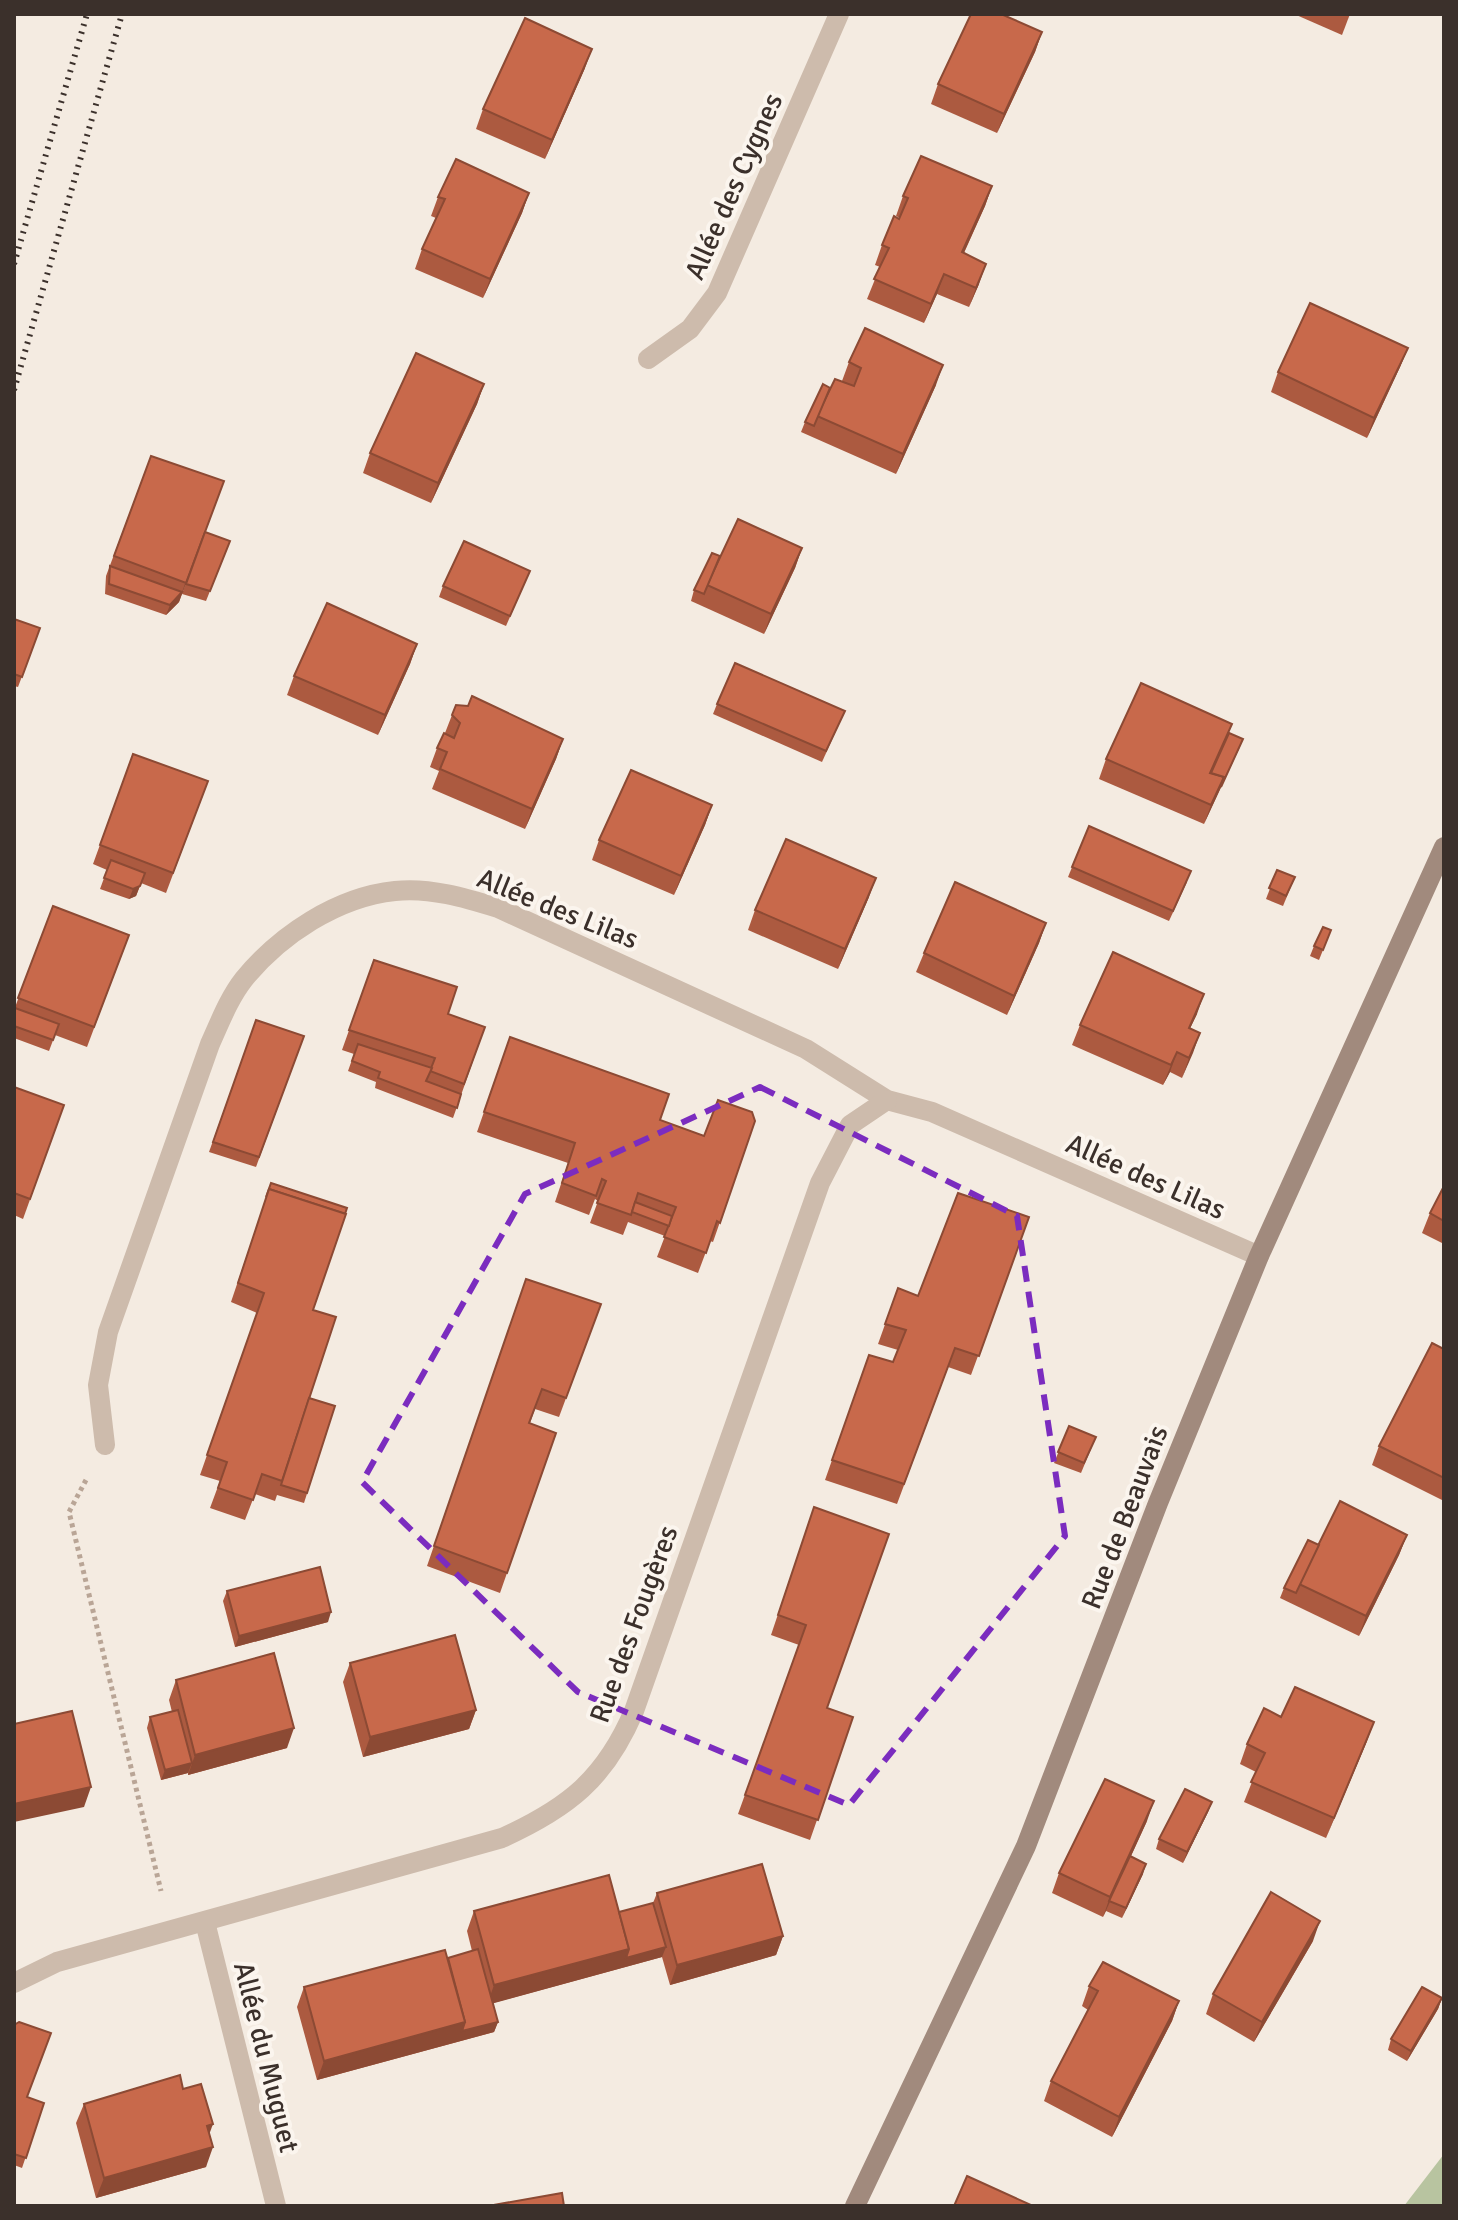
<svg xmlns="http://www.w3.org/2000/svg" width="1458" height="2220" font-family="Signika,sans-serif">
  <rect width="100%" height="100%" fill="#f4ebe1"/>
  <path fill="#b8c4a0" d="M1444,2154V2206H1404Z"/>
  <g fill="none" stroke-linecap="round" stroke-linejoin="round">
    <path stroke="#b9a596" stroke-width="5" stroke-dasharray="4 4" stroke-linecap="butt" d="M86,1480L69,1512L161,1891"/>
    <g stroke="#cdbbac" stroke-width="20">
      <path d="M648,359L690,329L717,293L839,14"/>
      <path d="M105,1445L98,1385L108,1332L210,1044C220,1022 229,998 244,979C280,935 337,897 395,891C429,887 466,898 498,908L806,1049L887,1100L932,1112L1259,1256"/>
      <path d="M205,1922L276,2206"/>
      <path d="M14,1983L57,1962L502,1838C568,1808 605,1779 634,1711L820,1183L850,1125L887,1100"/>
    </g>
    <path stroke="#a18a7d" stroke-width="20" d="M855,2206L1026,1846L1158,1503L1259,1256L1444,847"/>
    <g stroke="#3b302b" stroke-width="6" stroke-dasharray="2 6" stroke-linecap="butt">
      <path d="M14,264L87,14"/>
      <path d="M14,390L122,14"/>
    </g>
  </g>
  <g fill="#ac5a40">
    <path d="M1294,14H1350L1342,35Z"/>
    <path d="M1042,32L1035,52L997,133L931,104L938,84Z"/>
    <path d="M585,68L545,159L476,129L483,109Z"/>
    <path d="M992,186L985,206L964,253L979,284L969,307L937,294L924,323L867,299L880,267L875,265L882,245L900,218L896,216L903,196Z"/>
    <path d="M529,193L522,213L483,298L415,269L422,249L436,218L431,216L438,197Z"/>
    <path d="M1408,348L1400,367L1367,438L1271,392L1278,372Z"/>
    <path d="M849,362L936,385L896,474L801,432L805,422L830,388L842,381Z"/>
    <path d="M484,384L477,404L431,503L363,473L370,453Z"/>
    <path d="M151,456L205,532L230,541L206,601L182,594L196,555L179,602L166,615L105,594L106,576Z"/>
    <path d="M802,548L795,568L764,634L691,601L694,590L720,556Z"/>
    <path d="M530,571L506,626L439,597L443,586Z"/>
    <path d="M14,619L40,628L18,687L14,686Z"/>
    <path d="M417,644L410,664L378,735L287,695L294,676Z"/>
    <path d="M717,704L845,711L822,762L713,714Z"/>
    <path d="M452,715L563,739L556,759L525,829L432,789L439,771L430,767L437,748L445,733Z"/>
    <path d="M1229,733L1243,739L1204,824L1099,779L1106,759Z"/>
    <path d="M133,754L208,781L166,893L141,883L136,896L129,899L100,889L107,870L93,864Z"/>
    <path d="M712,805L705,825L674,895L592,860L599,840Z"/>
    <path d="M1089,826L1187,882L1169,921L1068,877Z"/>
    <path d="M1277,870L1295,877L1283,906L1266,899Z"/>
    <path d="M869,897L838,969L748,930L755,910Z"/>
    <path d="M53,906L129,935L87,1047L55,1035L49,1051L14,1038V1010Z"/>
    <path d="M1046,923L1039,943L1007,1015L916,972L924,953Z"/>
    <path d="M1331,930L1319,960L1310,956L1314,946Z"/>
    <path d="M374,960L448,1014L485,1027L453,1118L375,1088L376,1082L348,1071L354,1054L342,1050Z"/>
    <path d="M1197,1014L1190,1028L1200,1033L1182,1078L1170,1072L1163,1085L1072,1045L1080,1025Z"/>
    <path d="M256,1020L304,1036L256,1167L209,1152Z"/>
    <path d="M510,1037L660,1120L704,1136L755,1121L713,1242L710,1241L698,1273L657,1257L665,1236L628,1222L623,1235L590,1223L598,1201L595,1199L589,1215L555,1202L568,1163L477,1132Z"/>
    <path d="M14,1087L64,1105L23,1219L14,1215Z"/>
    <path d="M271,1183L313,1310L309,1398L335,1406L304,1503L277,1495L275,1501L255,1494L245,1520L210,1508L220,1481L200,1475L257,1313L231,1302Z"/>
    <path d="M1444,1186V1244L1422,1233L1430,1213Z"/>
    <path d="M1029,1217L971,1375L948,1367L897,1504L825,1480L869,1355L893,1362L898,1350L878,1344L898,1288L918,1296Z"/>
    <path d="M526,1279L601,1304L559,1417L535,1409L530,1423L507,1573L500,1593L427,1566Z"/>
    <path d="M1444,1349V1501L1372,1465L1379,1446Z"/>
    <path d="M1069,1426L1096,1437L1081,1473L1054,1463Z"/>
    <path d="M814,1507L827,1708L853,1717L810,1840L738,1814L799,1645L771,1635Z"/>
    <path d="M1407,1535L1399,1555L1359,1636L1280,1598L1284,1588L1319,1545Z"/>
    <path d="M227,1591L328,1622L235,1647L223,1601Z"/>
    <path d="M350,1663L476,1710L469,1729L363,1757L343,1682Z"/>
    <path d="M176,1680L287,1748L188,1775V1773L161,1780L147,1728L150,1717L172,1712L169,1700Z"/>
    <path d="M1281,1717L1367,1741L1326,1838L1244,1802L1256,1772L1240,1764L1247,1744Z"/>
    <path d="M1212,1802L1208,1812L1183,1863L1156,1849L1159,1839Z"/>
    <path d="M1147,1821L1131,1856L1143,1874L1122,1918L1106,1911L1103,1917L1052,1893L1059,1873Z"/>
    <path d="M657,1893L783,1936L776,1955L670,1985L662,1957L493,2003L498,2022L494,2032L317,2080L297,2007L304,1987L448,1958L472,1951L467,1931L474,1911L619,1912L653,1903Z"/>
    <path d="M1313,1941L1254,2042L1206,2014L1213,1994Z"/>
    <path d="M1089,1986L1179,2001L1172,2021L1112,2137L1044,2101L1051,2081L1088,2010L1082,2006Z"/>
    <path d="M1442,1998L1438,2009L1407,2061L1388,2050L1391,2039Z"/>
    <path d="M14,2025L27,2097L44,2103L22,2168L14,2165Z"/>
    <path d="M183,2089L209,2135L206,2167L96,2198L76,2123L84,2104Z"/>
  </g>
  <g fill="#8c4a34">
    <path d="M1042,32L1035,52L997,133L1004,114Z"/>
    <path d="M592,49L585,68L545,159L552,140Z"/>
    <path d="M992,186L985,206L955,272L962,252Z"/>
    <path d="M529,193L522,213L483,298L490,279Z"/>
    <path d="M986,264L979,284L969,307L976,288Z"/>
    <path d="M944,274L937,294L924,323L931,304Z"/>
    <path d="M1408,348L1400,367L1367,438L1374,418Z"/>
    <path d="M943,365L936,385L896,474L903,454Z"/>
    <path d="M484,384L477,404L431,503L438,483Z"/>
    <path d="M224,481L179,602L166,615L170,605L182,592Z"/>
    <path d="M802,548L795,568L764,634L771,614Z"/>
    <path d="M417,644L410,664L378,735L385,715Z"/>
    <path d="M563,739L556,759L525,829L532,809Z"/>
    <path d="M1243,739L1239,749L1204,824L1211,805Z"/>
    <path d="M712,805L705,825L674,895L681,876Z"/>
    <path d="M145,873L136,896L129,899L133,889Z"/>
    <path d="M876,878L869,897L838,969L845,949Z"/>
    <path d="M1046,923L1039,943L1007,1015L1014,996Z"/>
    <path d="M1204,994L1197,1014L1181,1047L1189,1028Z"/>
    <path d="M1200,1033L1193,1053L1182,1078L1189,1058Z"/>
    <path d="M1177,1052L1170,1072L1163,1085L1171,1065Z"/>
    <path d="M1407,1535L1399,1555L1359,1636L1366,1616Z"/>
    <path d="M331,1612L328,1622L235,1647L239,1636Z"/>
    <path d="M476,1710L469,1729L363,1757L370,1737Z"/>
    <path d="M1374,1722L1367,1741L1326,1838L1334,1818Z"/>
    <path d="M294,1728L287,1748L188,1775L195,1755Z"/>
    <path d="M192,1763L188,1773L161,1780L165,1770Z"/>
    <path d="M91,1787L84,1807L14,1822V1804Z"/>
    <path d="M1154,1801L1147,1821L1103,1917L1110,1897Z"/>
    <path d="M1212,1802L1208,1812L1183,1863L1187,1852Z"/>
    <path d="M1146,1864L1143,1874L1122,1918L1126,1908Z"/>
    <path d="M1320,1921L1313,1941L1254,2042L1262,2022Z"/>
    <path d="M783,1936L776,1955L670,1985L677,1965Z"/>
    <path d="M666,1947L662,1957L487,2005L494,1985L629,1949Z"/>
    <path d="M1442,1998L1438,2009L1407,2061L1411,2051Z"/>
    <path d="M1179,2001L1172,2021L1112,2137L1119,2117Z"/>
    <path d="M465,2022H498L494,2032L317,2080L324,2061Z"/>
    <path d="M213,2124L206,2143L207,2126Z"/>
    <path d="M213,2147L206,2167L96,2198L104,2178Z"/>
  </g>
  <g fill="#c8694b" stroke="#8c4a34" stroke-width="2">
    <path d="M971,14H1001L1042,32L1004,114L938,84Z"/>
    <path d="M525,18L592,49L552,140L483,109Z"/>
    <path d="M921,156L992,186L962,252L986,264L976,288L944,274L931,304L874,279L889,248L882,245L894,216L899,219L908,198L903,196Z"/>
    <path d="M456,159L529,193L490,279L422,249L445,199L438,197Z"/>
    <path d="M1310,303L1408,348L1374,418L1278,372Z"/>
    <path d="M865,328L943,365L903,454L817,416L835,379L854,386L861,368L849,362Z"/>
    <path d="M416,353L484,384L438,483L370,453Z"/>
    <path d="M823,384L830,388L814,426L805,422Z"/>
    <path d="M151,456L224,481L186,583L114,556Z"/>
    <path d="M738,519L802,548L771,614L707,585Z"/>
    <path d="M205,532L230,541L210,591L186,584Z"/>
    <path d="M464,541L530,571L510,616L443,586Z"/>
    <path d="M712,553L720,556L704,594L694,590Z"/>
    <path d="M110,566L182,592L170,605L109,584Z"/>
    <path d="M327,603L417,644L385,715L294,676Z"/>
    <path d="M14,619L40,628L22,677L14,674Z"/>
    <path d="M735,663L845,711L826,751L717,704Z"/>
    <path d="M1141,683L1232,724L1210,773L1224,777L1211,805L1106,759Z"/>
    <path d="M472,696L563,739L532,809L440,769L447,752L437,748L444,733L454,738L460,723L452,715L456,705L468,706Z"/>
    <path d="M1229,733L1243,739L1221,787L1224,777L1211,773Z"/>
    <path d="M133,754L208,781L173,873L100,845Z"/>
    <path d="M631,770L712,805L681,876L599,840Z"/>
    <path d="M1089,826L1191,871L1173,911L1072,867Z"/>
    <path d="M786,839L876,878L845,949L755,910Z"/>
    <path d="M111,860L145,873L140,886L133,889L104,878Z"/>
    <path d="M1277,870L1295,877L1286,896L1269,888Z"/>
    <path d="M955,882L1046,923L1014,996L924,953Z"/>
    <path d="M53,906L129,935L94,1027L18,998Z"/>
    <path d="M1323,927L1331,930L1323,950L1314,946Z"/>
    <path d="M1113,952L1204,994L1189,1028L1200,1033L1189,1058L1177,1052L1171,1065L1080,1025Z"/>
    <path d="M374,960L457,987L448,1014L485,1027L464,1084L430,1071L435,1058L349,1030Z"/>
    <path d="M15,1008L59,1024L53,1040L14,1026Z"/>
    <path d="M256,1020L304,1036L259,1157L213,1142Z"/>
    <path d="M510,1037L669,1094L660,1120L704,1136L718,1100L752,1112L755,1121L720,1223L717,1221L706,1253L664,1237L676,1207L638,1193L631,1215L597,1203L606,1181L602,1179L596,1196L562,1183L575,1143L484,1112Z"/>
    <path d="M358,1044L432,1068L426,1081L461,1094L457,1108L378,1078L380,1072L352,1061Z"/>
    <path d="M14,1087L64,1105L30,1199L14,1193Z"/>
    <path d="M271,1183L347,1208L345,1214L269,1189L266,1197Z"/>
    <path d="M1444,1186V1221L1430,1213Z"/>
    <path d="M269,1189L346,1214L313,1310L336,1317L282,1481L262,1474L253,1500L218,1488L227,1462L207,1455L264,1293L238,1283Z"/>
    <path d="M958,1193L1029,1217L979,1356L955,1348L904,1484L832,1460L869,1355L893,1362L906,1330L885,1324L898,1288L918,1296Z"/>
    <path d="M635,1202L672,1216L669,1226L632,1212Z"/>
    <path d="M526,1279L601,1304L566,1398L542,1389L529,1423L556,1433L507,1573L434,1546Z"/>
    <path d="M1432,1343L1444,1349V1478L1379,1446Z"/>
    <path d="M309,1398L335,1406L307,1493L281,1485Z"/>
    <path d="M1069,1426L1096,1437L1084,1463L1058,1452Z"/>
    <path d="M1340,1501L1407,1535L1366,1616L1299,1584Z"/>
    <path d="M814,1507L889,1534L827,1708L853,1717L818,1820L745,1795L806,1625L778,1615Z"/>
    <path d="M1308,1540L1319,1545L1296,1593L1284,1588Z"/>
    <path d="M320,1567L331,1612L239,1636L227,1591Z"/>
    <path d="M455,1635L476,1710L370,1737L350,1663Z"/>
    <path d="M274,1653L294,1728L195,1755L176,1680Z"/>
    <path d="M1295,1687L1374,1722L1334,1818L1251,1782L1265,1753L1247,1744L1264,1708L1281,1717Z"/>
    <path d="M178,1710L192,1763L165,1770L150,1717Z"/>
    <path d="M72,1711L91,1787L14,1804V1724Z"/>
    <path d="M1105,1779L1154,1801L1110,1897L1059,1873Z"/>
    <path d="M1185,1789L1212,1802L1187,1852L1159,1839Z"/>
    <path d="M1130,1856L1146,1864L1126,1908L1109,1901Z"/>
    <path d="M762,1864L783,1936L677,1965L657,1893Z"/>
    <path d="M609,1875L629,1949L494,1985L474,1911Z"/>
    <path d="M1271,1892L1320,1921L1262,2022L1213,1994Z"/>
    <path d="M653,1903L666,1947L626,1958L629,1949L619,1912Z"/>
    <path d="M478,1949L498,2022L462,2031L465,2022L448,1958Z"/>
    <path d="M445,1950L465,2022L324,2061L304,1987Z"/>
    <path d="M1103,1962L1179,2001L1119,2117L1051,2081L1098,1991L1089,1986Z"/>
    <path d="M1422,1987L1442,1998L1411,2051L1391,2039Z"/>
    <path d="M19,2022L51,2033L27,2097L44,2103L26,2158L14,2154V2025Z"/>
    <path d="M180,2075L183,2089L201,2084L213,2124L207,2126L213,2147L104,2178L84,2104Z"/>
    <path d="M967,2176L1033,2206H954Z"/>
    <path d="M562,2193L564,2206H488Z"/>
  </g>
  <path fill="none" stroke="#7b2cbf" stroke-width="6" stroke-dasharray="16 10" stroke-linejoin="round" d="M760,1087L1017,1216L1065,1536L849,1805L578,1692L362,1482L525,1194Z"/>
  <g text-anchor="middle" stroke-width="8" stroke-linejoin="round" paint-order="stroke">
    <g font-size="28" fill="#3b302b" stroke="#fbf5ee">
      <text transform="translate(733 186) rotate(-66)" y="10">Allée des Cygnes</text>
      <text transform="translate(558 908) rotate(22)" y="10">Allée des Lilas</text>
      <text transform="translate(1146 1176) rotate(24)" y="10">Allée des Lilas</text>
      <text transform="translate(1124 1517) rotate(-69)" y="10">Rue de Beauvais</text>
      <text transform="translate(633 1624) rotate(-70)" y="10">Rue des Fougères</text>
      <text transform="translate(267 2057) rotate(76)" y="10">Allée du Muguet</text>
    </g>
  </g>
  <rect width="1458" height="2220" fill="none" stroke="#3b302b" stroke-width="32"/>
</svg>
